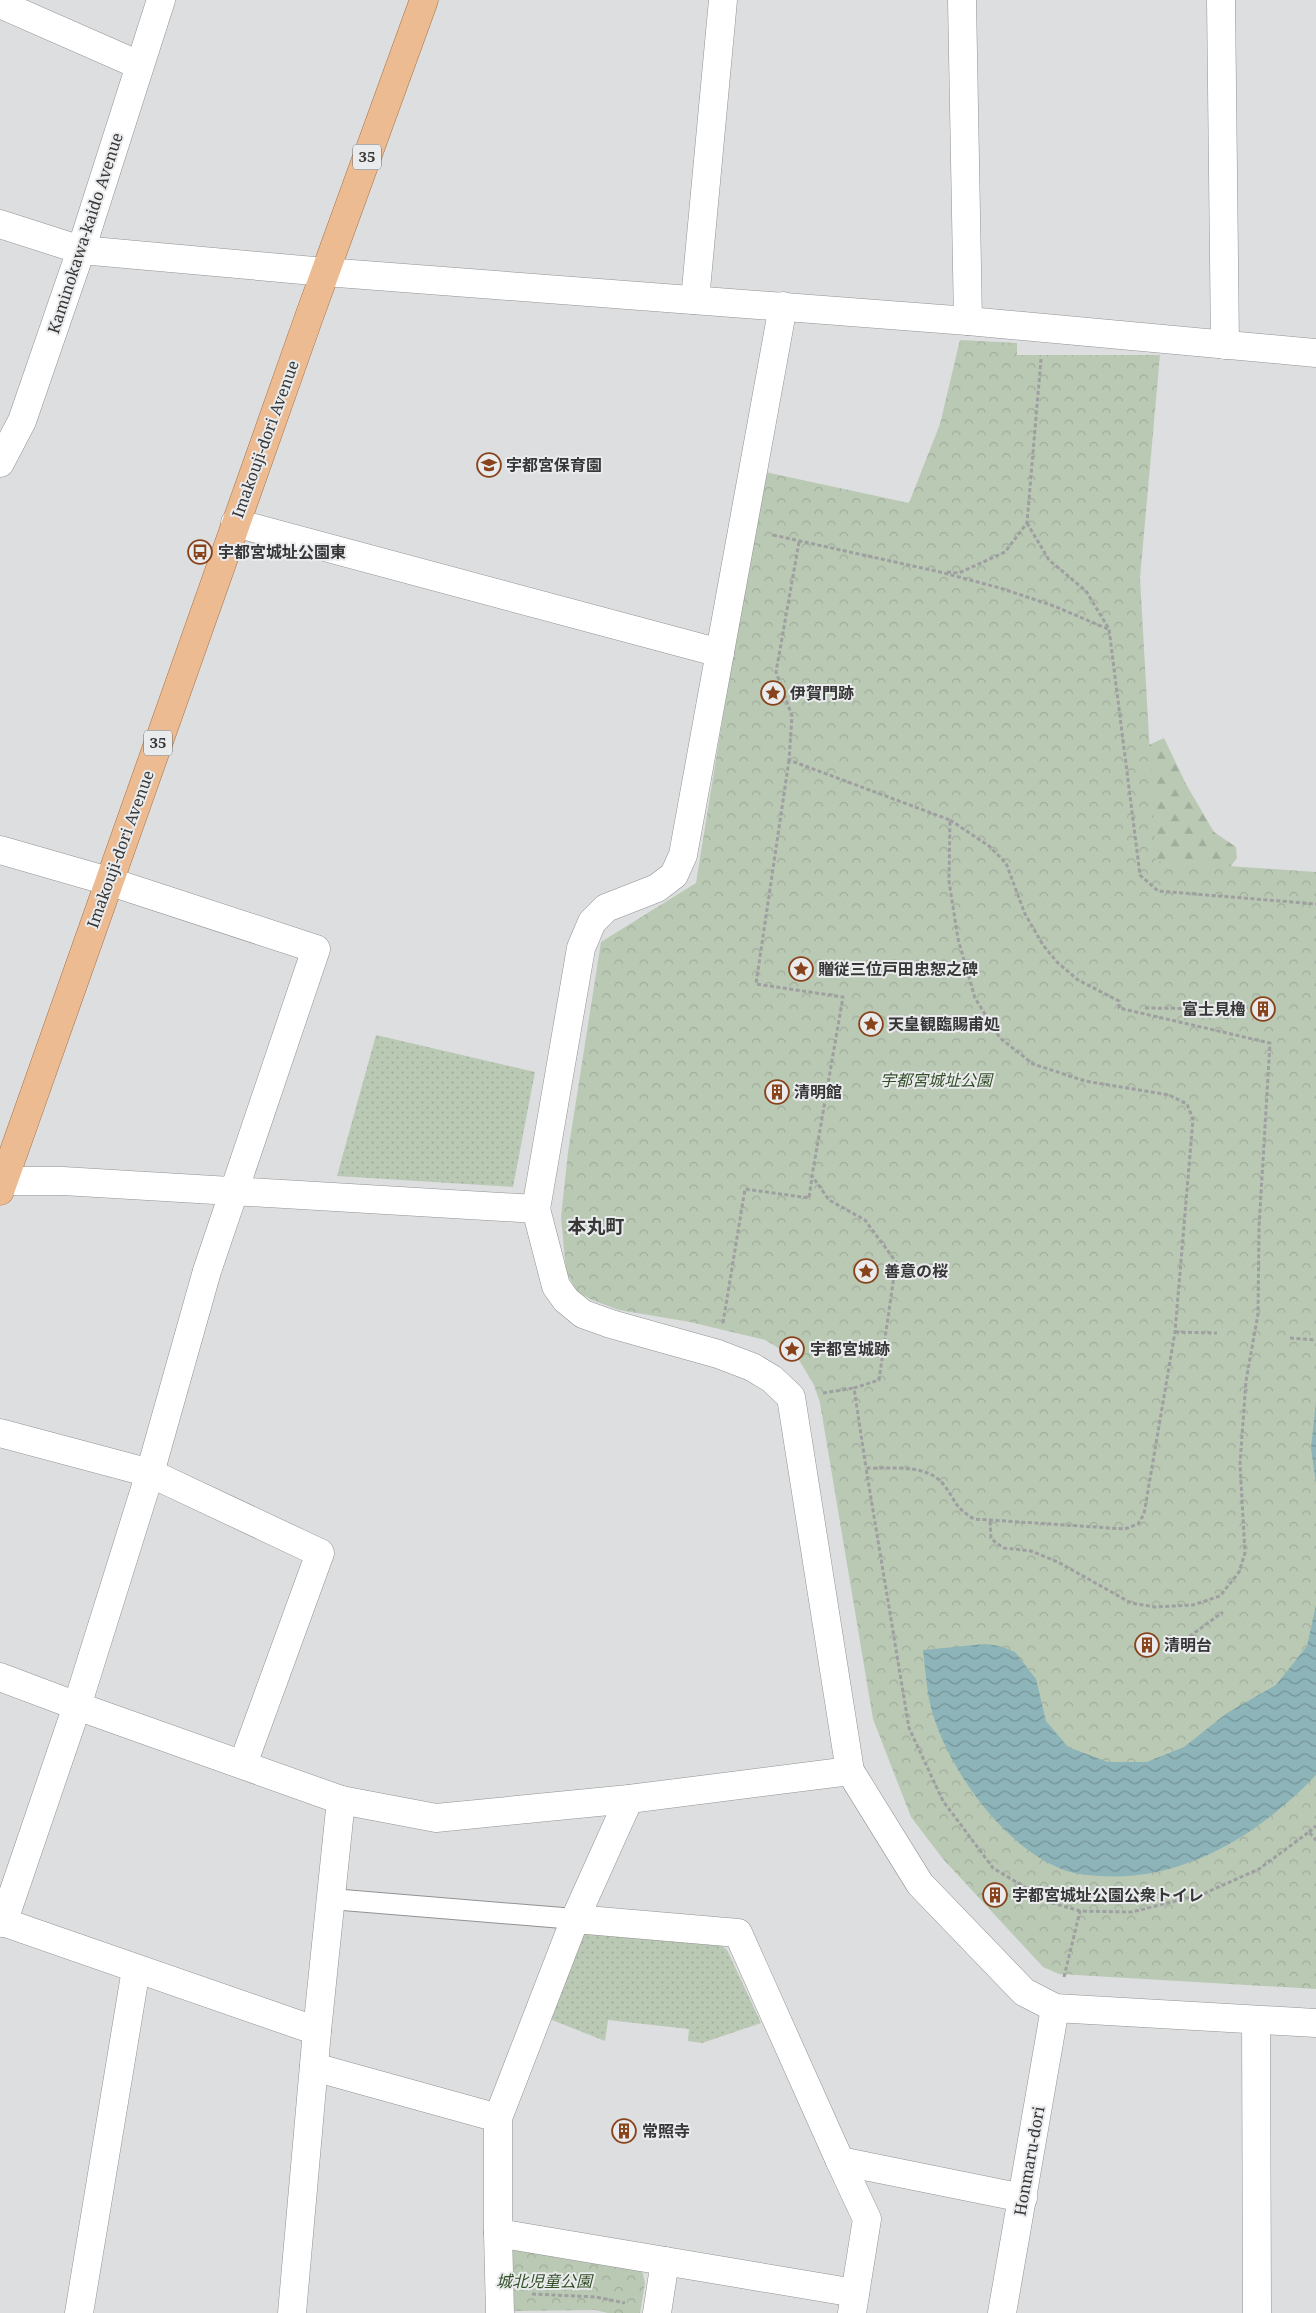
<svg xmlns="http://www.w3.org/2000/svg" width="1316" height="2313" font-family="'Noto Serif','Noto Sans JP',serif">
  <defs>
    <pattern id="forest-firs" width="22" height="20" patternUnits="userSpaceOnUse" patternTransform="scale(1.25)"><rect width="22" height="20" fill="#bac9b4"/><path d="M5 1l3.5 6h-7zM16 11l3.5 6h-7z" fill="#a0ad9c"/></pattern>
    <pattern id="park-crowns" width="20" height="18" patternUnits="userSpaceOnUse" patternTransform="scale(1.25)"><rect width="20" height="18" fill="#bac9b4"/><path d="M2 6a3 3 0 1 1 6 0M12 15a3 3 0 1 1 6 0" fill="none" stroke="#a0ad9c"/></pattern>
    <pattern id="garden-dots" width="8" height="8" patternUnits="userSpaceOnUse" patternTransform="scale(1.25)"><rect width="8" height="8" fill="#bac9b4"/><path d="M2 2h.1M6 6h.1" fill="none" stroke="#a0ad9c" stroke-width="1.8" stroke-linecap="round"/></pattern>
    <pattern id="water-waves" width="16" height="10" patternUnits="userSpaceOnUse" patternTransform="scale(1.25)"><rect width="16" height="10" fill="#8db4b8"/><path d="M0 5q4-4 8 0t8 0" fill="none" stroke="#749397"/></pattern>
  </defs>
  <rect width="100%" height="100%" fill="#dddee0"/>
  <path fill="url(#forest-firs)" d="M1164,738L1186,784L1214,832L1236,847L1237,858L1221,879L1168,877L1141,847L1142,748Z"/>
  <g fill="url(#park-crowns)">
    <path d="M960,340L1017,343V355H1160L1140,578L1156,861L1316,872V1989L1059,1974L1043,1967L943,1859L911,1817L873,1719L820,1403L814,1385L799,1360L765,1340L690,1322L619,1310L592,1300L576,1291L566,1271L561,1217L568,1152L601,942L696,883L755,518L765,472L909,503L940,424Z"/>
    <path d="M519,2246L641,2267L645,2283L640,2313H608L595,2310L514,2311L512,2250Z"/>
  </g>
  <g fill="url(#garden-dots)">
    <path d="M376,1035L535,1072L513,1187L337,1176Z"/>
    <path d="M586,1928L711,1937L727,1950L761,2023L702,2043L688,2041L689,2029L608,2020L605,2041L547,2018Z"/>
  </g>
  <g fill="url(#water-waves)">
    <path d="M1316,1402V1484L1311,1448Z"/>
    <path d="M1316,1605V1775C1261,1833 1184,1882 1100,1876C1090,1875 1080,1875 1070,1872C1006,1853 942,1763 929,1699C926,1683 925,1666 923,1650L985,1644L1000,1646L1015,1652L1036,1679L1046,1721L1068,1747L1108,1762H1147L1184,1747L1227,1713L1276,1685L1307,1646Z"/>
  </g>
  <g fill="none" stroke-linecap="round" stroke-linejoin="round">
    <g stroke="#919293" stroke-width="22">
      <path id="lane" d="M331,1899L575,1919"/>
    </g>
    <g stroke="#919293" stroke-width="29">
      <g id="street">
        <path d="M962,0L968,321"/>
        <path d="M1221,0L1225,345"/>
        <path d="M0,4L139,65"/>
        <path d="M0,224L81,250"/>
        <path d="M695,300L723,0"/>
        <path d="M0,463L22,421L81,250L161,0"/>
        <path d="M235,523L720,653"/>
        <path d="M0,850L108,881L316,949L207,1271L150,1473L77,1706L3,1923"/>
        <path d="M536,1209L581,948L592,922L606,908L657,888L674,875L683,855L783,306"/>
        <path d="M0,1433L150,1473L320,1553L243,1764"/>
        <path d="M0,1677L77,1706L341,1800L436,1818L629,1799L850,1771"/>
        <path d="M629,1799L575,1919L498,2118V2233L855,2293"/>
        <path d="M575,1919L738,1933L840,2161L1023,2198"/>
        <path d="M0,1921L317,2031"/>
        <path d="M1256,2020L1257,2313"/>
        <path d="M314,2067L498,2118"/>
        <path d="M840,2161L867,2219L852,2313"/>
        <path d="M498,2233L500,2313"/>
        <path d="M79,2313L136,1969"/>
        <path d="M292,2313L317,2031L341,1800"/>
        <path d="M657,2313L665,2261"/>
      </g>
    </g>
    <g stroke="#919293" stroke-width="29">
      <g id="secondary">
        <path d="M81,250L325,272L968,321L1316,353"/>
        <path d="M0,1181H63L536,1209L556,1286L566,1300L583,1314L611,1324L718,1354L752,1367L772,1379L791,1397L850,1771L920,1884L1024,1992L1055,2008L1316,2023"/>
        <path d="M1002,2313L1055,2008"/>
      </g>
    </g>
    <g stroke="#a67042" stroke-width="29">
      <path id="primary" d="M0,1191L309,317L424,0"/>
    </g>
    <g stroke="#9f9fa1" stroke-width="3" stroke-dasharray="4 2.5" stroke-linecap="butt">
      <path d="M1027,523L1049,560L1086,591L1109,629L1140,875L1158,891L1316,904"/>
      <path d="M773,535L940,572L1000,588L1054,606L1108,629"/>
      <path d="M799,542L776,672L792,716L789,760L950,820L949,881L958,939L975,998L1000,1038L1033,1064L1085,1081L1169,1095L1187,1104L1193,1119L1175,1332L1144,1514L1138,1524L1125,1529L974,1519C953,1506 957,1502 944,1485C927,1463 891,1469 866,1468L909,1728L943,1801L993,1868L1049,1902L1080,1911L1132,1912L1203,1894L1259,1869L1309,1832L1316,1840"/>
      <path d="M947,572L959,573L1005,552L1027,523L1041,359"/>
      <path d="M789,760L756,984L843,997L812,1176L829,1200L865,1220L896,1262L879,1380L854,1388L866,1468"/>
      <path d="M950,820L989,846L1006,863L1025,914L1043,945L1057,962L1078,980L1119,1001V1008L1270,1043L1259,1227L1258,1314L1246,1381L1240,1464L1245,1553L1239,1572L1220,1596L1193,1605L1155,1607L1131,1603L1058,1562L1031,1551L1004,1548L996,1543L991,1538L990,1520"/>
      <path d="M1145,1008L1230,1009"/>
      <path d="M1224,1017L1231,1018"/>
      <path d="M723,1323L745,1189L809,1198L812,1177"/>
      <path d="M1175,1332L1217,1333"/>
      <path d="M1290,1338L1316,1340"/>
      <path d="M823,1393L854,1388"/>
      <path d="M1179,1644L1223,1612"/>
      <path d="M1309,1832L1316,1826"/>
      <path d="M1064,1977L1080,1911"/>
      <path d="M532,2294L596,2297L625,2303"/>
    </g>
    <use href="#lane" stroke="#fff" stroke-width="20"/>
    <use href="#street" stroke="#fff" stroke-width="28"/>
    <use href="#secondary" stroke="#fff" stroke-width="28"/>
    <use href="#primary" stroke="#edbb91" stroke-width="28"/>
  </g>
  <defs>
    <g id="school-ring" transform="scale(1.25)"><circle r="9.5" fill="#eaebed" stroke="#88431b" stroke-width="1.5"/><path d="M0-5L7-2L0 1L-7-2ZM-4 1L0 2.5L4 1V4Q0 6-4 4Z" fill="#88431b"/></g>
    <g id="bus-ring" transform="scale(1.25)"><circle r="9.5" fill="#eaebed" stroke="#88431b" stroke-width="1.5"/><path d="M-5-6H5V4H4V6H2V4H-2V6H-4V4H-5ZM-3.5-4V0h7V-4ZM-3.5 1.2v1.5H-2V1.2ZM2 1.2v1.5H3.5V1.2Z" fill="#88431b"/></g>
    <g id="sight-ring" transform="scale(1.25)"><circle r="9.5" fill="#eaebed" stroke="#88431b" stroke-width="1.5"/><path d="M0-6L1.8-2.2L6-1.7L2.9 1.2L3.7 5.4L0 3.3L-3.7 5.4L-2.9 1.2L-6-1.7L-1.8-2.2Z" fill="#88431b"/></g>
    <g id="building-ring" transform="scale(1.25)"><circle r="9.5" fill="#eaebed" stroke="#88431b" stroke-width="1.5"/><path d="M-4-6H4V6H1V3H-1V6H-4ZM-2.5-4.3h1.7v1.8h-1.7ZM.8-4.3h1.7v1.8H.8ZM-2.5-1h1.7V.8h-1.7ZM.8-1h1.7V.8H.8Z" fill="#88431b"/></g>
  </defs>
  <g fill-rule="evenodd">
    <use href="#school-ring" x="489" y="465"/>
    <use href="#bus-ring" x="200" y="552"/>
    <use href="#sight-ring" x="773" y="693"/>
    <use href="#sight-ring" x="801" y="969"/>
    <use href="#building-ring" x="1263" y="1009"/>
    <use href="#sight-ring" x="871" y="1024"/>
    <use href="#building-ring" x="777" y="1092"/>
    <use href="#sight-ring" x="866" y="1271"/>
    <use href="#sight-ring" x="792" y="1349"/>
    <use href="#building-ring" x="1147" y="1645"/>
    <use href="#building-ring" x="995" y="1895"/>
    <use href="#building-ring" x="624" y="2131"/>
  </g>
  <g text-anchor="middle" stroke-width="4" stroke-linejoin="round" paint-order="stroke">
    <g fill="#eaebed" stroke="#6d6d6e" stroke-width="1">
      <rect x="353" y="144.5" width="28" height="25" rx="4"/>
      <rect x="144" y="730.5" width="28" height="25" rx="4"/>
    </g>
    <g font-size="15" font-weight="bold" fill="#373738">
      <text x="367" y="162">35</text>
      <text x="158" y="748">35</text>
    </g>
    <g font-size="16" fill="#373738" stroke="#eaebed">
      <text transform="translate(85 233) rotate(-72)" y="6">Kaminokawa-kaido Avenue</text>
      <text transform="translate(265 439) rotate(-70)" y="6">Imakouji-dori Avenue</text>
      <text transform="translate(120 849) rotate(-70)" y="6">Imakouji-dori Avenue</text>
      <text transform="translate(1029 2161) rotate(-80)" y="6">Honmaru-dori</text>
    </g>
    <g font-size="16" font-weight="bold" fill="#373738" stroke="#eaebed" text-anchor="start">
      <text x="506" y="471">宇都宮保育園</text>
      <text x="218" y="558">宇都宮城址公園東</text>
      <text x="790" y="699">伊賀門跡</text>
      <text x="818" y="975">贈従三位戸田忠恕之碑</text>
      <text x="1246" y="1015" text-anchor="end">富士見櫓</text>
      <text x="888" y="1030">天皇観臨賜甫処</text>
      <text x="794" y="1098">清明館</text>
      <text x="884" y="1277">善意の桜</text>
      <text x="810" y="1355">宇都宮城跡</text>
      <text x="1164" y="1651">清明台</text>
      <text x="1012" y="1901">宇都宮城址公園公衆トイレ</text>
      <text x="642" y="2137">常照寺</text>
    </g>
    <g font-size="16" font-style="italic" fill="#334f27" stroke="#eaebed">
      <text x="936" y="1086">宇都宮城址公園</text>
      <text x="544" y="2287">城北児童公園</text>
    </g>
    <g font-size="19" font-weight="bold" fill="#373738" stroke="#eaebed">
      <text x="596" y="1233">本丸町</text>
    </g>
  </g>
</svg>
